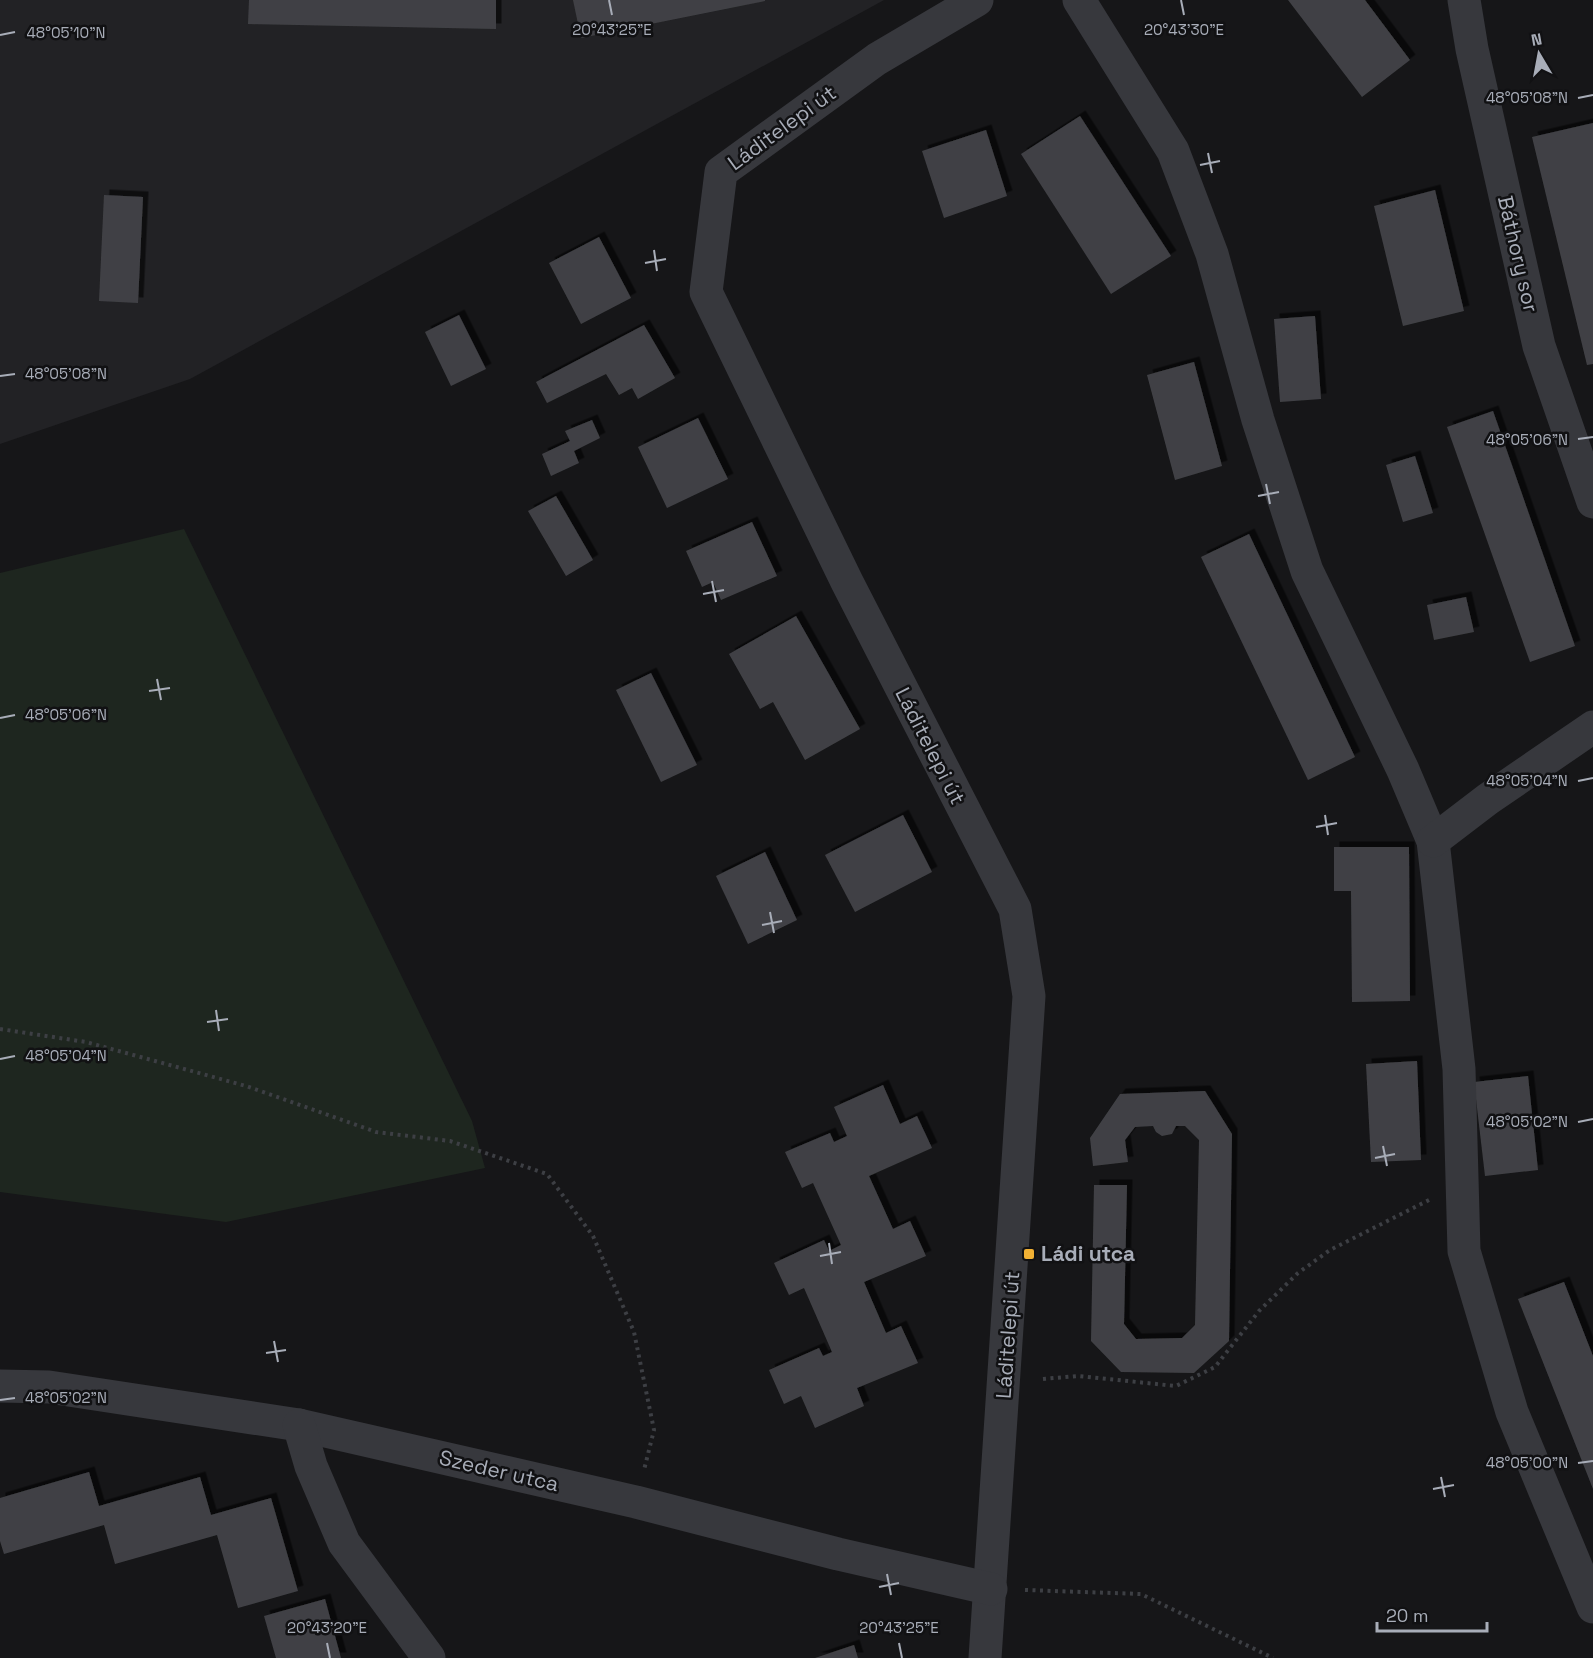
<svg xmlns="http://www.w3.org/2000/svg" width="1593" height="1658" font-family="'Space Grotesk',sans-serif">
  <defs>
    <filter id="shadow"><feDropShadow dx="5.5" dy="-5.5" stdDeviation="0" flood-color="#0009"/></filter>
  </defs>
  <rect width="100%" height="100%" fill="#161618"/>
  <path fill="#222225" d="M0,0H884L190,379L0,444Z"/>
  <path fill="#1e261f" d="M184,529L472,1121L485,1168L226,1222L0,1192V573Z"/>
  <g fill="#404145" filter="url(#shadow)">
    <path d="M249,0H496V29L248,24Z"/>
    <path d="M573,0H765V1L581,38Z"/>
    <path d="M1288,0H1365L1410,60L1362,97Z"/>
    <path d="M1080,116L1171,256L1111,294L1021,154Z"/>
    <path d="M1593,123V364L1587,365L1532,137Z"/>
    <path d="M986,130L1007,196L944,218L922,151Z"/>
    <path d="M1435,190L1464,311L1403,326L1374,206Z"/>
    <path d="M104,195L143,197L138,303L99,301Z"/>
    <path d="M599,237L631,298L581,324L549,263Z"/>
    <path d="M459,315L486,369L451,386L425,332Z"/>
    <path d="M1315,316L1321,399L1280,402L1274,319Z"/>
    <path d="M644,325L675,378L638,399L632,388L619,395L606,374L547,403L536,382Z"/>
    <path d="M1194,362L1222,466L1175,480L1147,375Z"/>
    <path d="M1493,411L1575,646L1530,662L1447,427Z"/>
    <path d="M698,418L728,479L667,508L638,447Z"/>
    <path d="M592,420L600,438L574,451L579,463L551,476L542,454L570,441L565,431Z"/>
    <path d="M1415,456L1433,513L1403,522L1386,465Z"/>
    <path d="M556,496L593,560L566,576L528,511Z"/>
    <path d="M752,522L777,576L721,600L713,582L702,587L686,551Z"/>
    <path d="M1249,534L1355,757L1308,780L1201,557Z"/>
    <path d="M1466,597L1474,632L1434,640L1427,605Z"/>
    <path d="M796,616L860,729L805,760L773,702L760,709L729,654Z"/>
    <path d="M651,673L697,765L661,782L616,690Z"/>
    <path d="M903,815L932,872L855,912L825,855Z"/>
    <path d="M1334,847H1409L1410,1001L1352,1002L1351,891H1334Z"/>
    <path d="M765,852L797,920L748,944L716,876Z"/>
    <path d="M1417,1061L1421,1160L1371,1162L1366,1064Z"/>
    <path d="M1528,1076L1538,1170L1485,1176L1474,1082Z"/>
    <path d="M883,1085L900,1124L917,1116L932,1148L869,1176L893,1229L910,1221L926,1256L864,1282L886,1333L901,1326L918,1363L857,1388L864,1406L815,1428L801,1396L784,1404L769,1370L819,1348L823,1356L832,1352L804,1288L789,1295L774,1263L824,1240L829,1251L841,1245L813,1183L802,1188L785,1152L830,1133L834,1142L847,1136L834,1107Z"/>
    <path d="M1205,1091L1232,1134L1229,1341L1194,1373L1121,1372L1091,1341L1094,1185H1127L1124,1324L1136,1339L1182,1338L1195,1325L1199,1140L1185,1126H1176L1172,1134L1162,1136L1156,1132L1153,1126L1135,1127L1125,1140L1128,1162L1093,1166L1090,1138L1120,1094Z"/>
    <path d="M1564,1282L1593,1356V1489L1518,1299Z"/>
    <path d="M89,1472L99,1506L200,1477L211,1515L271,1498L298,1591L238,1608L217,1535L115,1564L104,1525L4,1554L0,1541V1498Z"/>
    <path d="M325,1599L341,1658H276L264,1616Z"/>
    <path d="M854,1645L858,1658H815Z"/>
  </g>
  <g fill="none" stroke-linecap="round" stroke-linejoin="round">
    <g stroke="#3d3f44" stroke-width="4" stroke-dasharray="3 4.5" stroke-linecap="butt">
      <path d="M0,1029L86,1042L246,1086L376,1132L450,1141L547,1174L593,1236L634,1332L654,1430L644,1470"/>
      <path d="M1043,1379L1078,1376L1176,1386L1215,1367L1259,1311L1298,1273L1330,1250L1429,1200"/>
      <path d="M1025,1590L1141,1594L1273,1658"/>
    </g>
    <g stroke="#37383d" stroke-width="33">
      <path d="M977,0L877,59L721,172L706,292L847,582L1015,909L1029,996L985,1658"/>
      <path d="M1079,0L1173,151L1212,254L1258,420L1307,571L1403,770L1433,841L1459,1069L1464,1251L1512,1412L1593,1607"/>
      <path d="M1464,0L1472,49L1539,346L1593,502"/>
      <path d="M1433,841L1488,799L1593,727"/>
      <path d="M0,1386L49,1387L299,1425L636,1502L838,1554L991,1589"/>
      <path d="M299,1425L311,1466L344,1543L429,1658"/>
    </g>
  </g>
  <path fill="none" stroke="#a8adb8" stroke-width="2" d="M609,0L612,15M1181,0L1184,15M0,35L15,32M1578,98L1593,95M1208,153L1212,173M1200,165L1220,161M654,250L657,271M645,263L666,259M0,376L15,374M1578,439L1593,437M1266,484L1270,504M1258,496L1279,492M712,581L716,602M703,594L724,590M157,679L161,700M149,691L170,688M0,718L15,715M1578,781L1593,778M1325,815L1328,835M1316,827L1337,823M770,912L774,933M762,925L782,921M216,1010L219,1031M207,1022L228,1019M0,1059L15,1056M1578,1122L1593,1119M1383,1146L1387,1166M1375,1158L1395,1154M829,1243L832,1264M820,1256L841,1252M274,1341L278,1362M266,1353L286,1350M0,1400L15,1398M1578,1463L1593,1461M1441,1477L1445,1497M1433,1489L1454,1485M887,1574L891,1595M879,1587L899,1583M327,1643L330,1658M899,1643L902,1658"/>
  <rect fill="#f2b134" stroke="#111113" stroke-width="2" x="1023" y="1248" width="12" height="12" rx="3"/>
  <g text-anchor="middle" stroke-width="5" stroke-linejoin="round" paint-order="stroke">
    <g font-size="21" fill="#a8adb8" stroke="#111113">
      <text transform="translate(782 128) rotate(-36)" y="7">Láditelepi út</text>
      <text transform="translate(1518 254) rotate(77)" y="7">Báthory sor</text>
      <text transform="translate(930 746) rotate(63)" y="7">Láditelepi út</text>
      <text transform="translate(1008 1335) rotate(-86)" y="7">Láditelepi út</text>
      <text transform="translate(499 1471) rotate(13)" y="7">Szeder utca</text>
    </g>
    <g font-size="21" font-weight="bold" fill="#a8adb8" stroke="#111113" text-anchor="start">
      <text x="1041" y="1261">Ládi utca</text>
    </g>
  </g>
  <g font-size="15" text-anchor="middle" fill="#a8adb8" stroke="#111113" stroke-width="5" stroke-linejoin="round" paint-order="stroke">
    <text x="612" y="35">20°43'25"E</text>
    <text x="1184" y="35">20°43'30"E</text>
    <text x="66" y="38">48°05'10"N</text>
    <text x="1527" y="103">48°05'08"N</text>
    <text x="66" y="379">48°05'08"N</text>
    <text x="1527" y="445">48°05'06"N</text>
    <text x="66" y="720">48°05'06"N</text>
    <text x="1527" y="786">48°05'04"N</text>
    <text x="66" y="1061">48°05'04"N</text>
    <text x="1527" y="1127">48°05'02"N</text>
    <text x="66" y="1403">48°05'02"N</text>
    <text x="1527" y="1468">48°05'00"N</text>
    <text x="327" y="1633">20°43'20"E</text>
    <text x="899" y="1633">20°43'25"E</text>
  </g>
  <g transform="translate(1539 54) rotate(350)" stroke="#111113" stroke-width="4.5" paint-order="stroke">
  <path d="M0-4.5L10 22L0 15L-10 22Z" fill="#a8adb8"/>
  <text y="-9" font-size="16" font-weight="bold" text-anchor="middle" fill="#a8adb8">N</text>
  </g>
  <path d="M1377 1622v9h110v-9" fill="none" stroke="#a8adb8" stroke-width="3"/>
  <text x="1386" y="1622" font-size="18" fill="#a8adb8" stroke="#111113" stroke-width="4.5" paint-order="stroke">20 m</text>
</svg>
